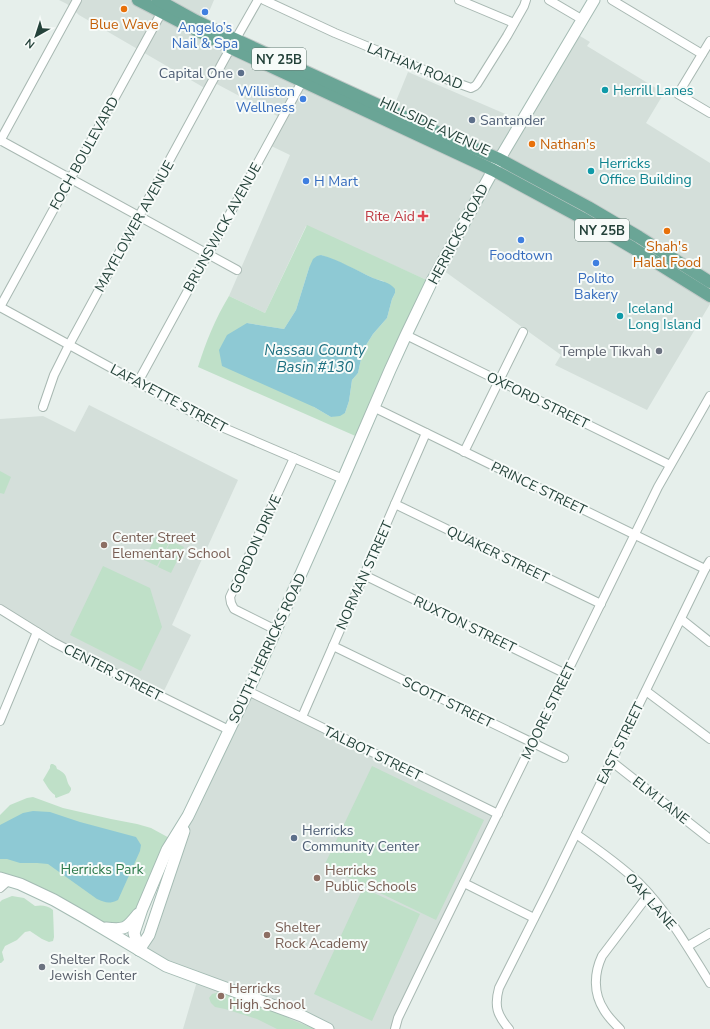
<svg xmlns="http://www.w3.org/2000/svg" width="710" height="1029" font-family="'Nunito Sans',sans-serif">
  <rect width="100%" height="100%" fill="#e6efeb"/>
  <g fill="#d4dfda">
    <path d="M59,0H214L205,21L392,111L408,72L510,116L521,124L575,33L590,42L587,46L664,93L646,123L710,163V304L647,410L555,365L561,355L440,268L431,282L306,226L265,313L229,296L290,155L267,144L281,118L213,82L208,90L79,15L67,4Z"/>
    <path d="M89,405L238,480L172,625L191,635L161,697L0,609V419L43,416L75,432Z"/>
    <path d="M248,691L498,814L395,1029H183L198,978L139,950L179,847Z"/>
  </g>
  <g fill="#bfe0c8" fill-rule="evenodd">
    <path d="M307,225L431,282L360,438L198,367C206,342 215,319 229,296L265,313ZM321,255L339,262L375,279L383,281L395,293L392,299L387,318L373,334L363,350L358,373L352,380L349,401L345,413L331,417L314,407L247,323L284,329L296,310L309,268Z"/>
    <path d="M0,471L11,477L4,494L0,493Z"/>
    <path d="M157,534L170,541L157,566L144,560Z"/>
    <path d="M171,541L184,547L171,573L158,567Z"/>
    <path d="M103,566L150,588L162,627L141,671L70,635Z"/>
    <path d="M51,764H53L56,766L57,769C70,775 64,779 71,788V790L69,793L56,798L55,797V795C49,791 47,786 43,780L50,768V766Z"/>
    <path d="M372,766L484,820L436,920L324,866Z"/>
    <path d="M33,797L63,808L111,819L137,824L151,828L173,840L142,909L115,929L9,880L0,888V815L10,805L27,798Z"/>
    <path d="M363,888L420,914L372,1021L314,994Z"/>
    <path d="M12,896L24,898L35,906C41,905 47,905 53,910L54,937L53,941L49,942L42,939L30,931L25,932L17,940L5,946L2,952L4,960L1,963H0V902L2,900Z"/>
    <path d="M220,992L277,1010L290,1019L315,1029H277L257,1019L225,1009L215,1007L211,1003L209,998L212,994Z"/>
  </g>
  <g fill="#8ec9d4">
    <path d="M321,255C339,260 356,270 373,278C380,281 390,282 395,289V293L392,299L387,318L373,334L363,350L358,373L352,380L349,401L345,413L340,416L331,417L314,407L222,366L219,350L227,335L247,323L284,329L296,310L309,268L313,259L317,256Z"/>
    <path d="M33,811L50,812L80,822L136,837L141,845L140,851L118,900C109,904 106,903 97,899L48,864L37,863H20L7,859H0V825L23,813Z"/>
  </g>
  <g fill="none" stroke-linecap="round" stroke-linejoin="round">
    <g stroke="#a8b8b2" stroke-width="10">
      <g id="street">
        <path d="M264,0L335,33L446,79L471,88L475,86L477,84L507,36L524,6L526,0"/>
        <path d="M459,0L514,23"/>
        <path d="M549,0L583,20"/>
        <path d="M612,0L702,54"/>
        <path d="M710,41L678,94L710,113"/>
        <path d="M0,140L237,270"/>
        <path d="M0,141L77,0"/>
        <path d="M0,307L210,422L343,479"/>
        <path d="M0,307L164,8"/>
        <path d="M406,335L670,465"/>
        <path d="M138,382L304,78"/>
        <path d="M43,407L54,375L69,345L225,58L258,0"/>
        <path d="M373,407L705,569"/>
        <path d="M464,452L523,332"/>
        <path d="M395,504L601,604"/>
        <path d="M364,575L566,674"/>
        <path d="M0,609L53,642L74,653L229,730"/>
        <path d="M681,619L710,642"/>
        <path d="M276,630L234,609L231,603L230,597L294,458"/>
        <path d="M333,646L564,758"/>
        <path d="M248,691L498,814"/>
        <path d="M646,691L710,739"/>
        <path d="M302,717L426,433"/>
        <path d="M0,721L37,632"/>
        <path d="M611,761L710,839"/>
        <path d="M576,834C596,848 621,866 639,883C668,912 688,948 710,983"/>
        <path d="M464,883L534,918"/>
        <path d="M0,888L9,880"/>
        <path d="M688,946L710,933"/>
        <path d="M395,1029L398,1018L427,958L658,487L710,396"/>
        <path d="M509,1029C497,1015 494,1006 499,988L550,887L705,569L710,561"/>
        <path d="M620,1029C614,1023 608,1017 604,1010C593,993 594,973 602,956L649,894"/>
      </g>
    </g>
    <g stroke="#a4bbb3" stroke-width="13">
      <g id="secondary">
        <path d="M0,878L20,884L54,900L82,916L166,966L302,1016L328,1029"/>
        <path d="M106,928C125,930 126,929 138,914"/>
        <path d="M139,950L134,933L142,909L167,850L188,816L248,691L276,630L343,479L390,370L406,335L431,283L496,165L594,0"/>
        <path d="M139,950L149,935L184,831"/>
      </g>
    </g>
    <g stroke="#c2cac8" stroke-width="14">
      <g id="primary">
        <path d="M138,0L231,48L493,170L582,218L633,248L710,296"/>
        <path d="M158,0L196,21L230,37L450,138L499,159L588,207L639,237L710,282"/>
      </g>
    </g>
    <use href="#street" stroke="#fff" stroke-width="8"/>
    <use href="#secondary" stroke="#fff" stroke-width="11"/>
    <use href="#primary" stroke="#6aa596" stroke-width="12"/>
  </g>
  <g fill="#e8710a" stroke="#f7fbf9" stroke-width="1.5">
    <circle cx="124" cy="9" r="4"/>
    <circle cx="532" cy="144" r="4"/>
    <circle cx="667" cy="231" r="4"/>
  </g>
  <g fill="#3f7fe0" stroke="#f7fbf9" stroke-width="1.5">
    <circle cx="205" cy="12" r="4"/>
    <circle cx="303" cy="99" r="4"/>
    <circle cx="306" cy="181" r="4"/>
    <circle cx="521" cy="240" r="4"/>
    <circle cx="596" cy="263" r="4"/>
  </g>
  <g fill="#5c6f8a" stroke="#f7fbf9" stroke-width="1.5">
    <circle cx="241" cy="73" r="4"/>
    <circle cx="472" cy="120" r="4"/>
    <circle cx="294" cy="838" r="4"/>
  </g>
  <g fill="#0f9aa8" stroke="#f7fbf9" stroke-width="1.5">
    <circle cx="605" cy="90" r="4"/>
    <circle cx="591" cy="171" r="4"/>
    <circle cx="620" cy="316" r="4"/>
  </g>
  <path fill="#e0444e" stroke="#f7fbf9" stroke-width="1.5" d="M421 210h4v4h4v4h-4v4h-4v-4h-4v-4h4z"/>
  <g fill="#6b7280" stroke="#f7fbf9" stroke-width="1.5">
    <circle cx="659" cy="351" r="4"/>
    <circle cx="42" cy="967" r="4"/>
  </g>
  <g fill="#8d6e63" stroke="#f7fbf9" stroke-width="1.5">
    <circle cx="104" cy="545" r="4"/>
    <circle cx="317" cy="878" r="4"/>
    <circle cx="267" cy="935" r="4"/>
    <circle cx="221" cy="996" r="4"/>
  </g>
  <g text-anchor="middle" stroke-width="4" stroke-linejoin="round" paint-order="stroke">
    <g fill="#f7fbf9" stroke="#637a73" stroke-width="1">
      <rect x="252" y="48" width="54" height="22" rx="3"/>
      <rect x="575" y="219" width="54" height="22" rx="3"/>
    </g>
    <g font-size="13" font-weight="bold" fill="#24423a">
      <text x="279" y="64">NY 25B</text>
      <text x="602" y="235">NY 25B</text>
    </g>
    <g font-size="14" fill="#c56008" stroke="#f7fbf9">
      <text x="124" y="29">Blue Wave</text>
      <text x="540" y="149" text-anchor="start">Nathan's</text>
      <text x="667" y="251">Shah's<tspan x="667" dy="16">Halal Food</tspan></text>
    </g>
    <g font-size="14" fill="#366cbe" stroke="#f7fbf9">
      <text x="205" y="32">Angelo’s<tspan x="205" dy="16">Nail &amp; Spa</tspan></text>
      <text x="295" y="96" text-anchor="end">Williston<tspan x="295" dy="16">Wellness</tspan></text>
      <text x="314" y="186" text-anchor="start">H Mart</text>
      <text x="521" y="260">Foodtown</text>
      <text x="596" y="283">Polito<tspan x="596" dy="16">Bakery</tspan></text>
    </g>
    <g font-size="14" fill="#24423a" stroke="#f7fbf9">
      <text transform="translate(415 66) rotate(22)" y="5">LATHAM ROAD</text>
      <text transform="translate(435 126) rotate(25)" y="5">HILLSIDE AVENUE</text>
      <text transform="translate(84 153) rotate(-61)" y="5">FOCH BOULEVARD</text>
      <text transform="translate(134 226) rotate(-61)" y="5">MAYFLOWER AVENUE</text>
      <text transform="translate(222 227) rotate(-61)" y="5">BRUNSWICK AVENUE</text>
      <text transform="translate(458 234) rotate(-62)" y="5">HERRICKS ROAD</text>
      <text transform="translate(169 398) rotate(28)" y="5">LAFAYETTE STREET</text>
      <text transform="translate(538 400) rotate(26)" y="5">OXFORD STREET</text>
      <text transform="translate(539 488) rotate(26)" y="5">PRINCE STREET</text>
      <text transform="translate(255 544) rotate(-66)" y="5">GORDON DRIVE</text>
      <text transform="translate(498 554) rotate(26)" y="5">QUAKER STREET</text>
      <text transform="translate(364 575) rotate(-66)" y="5">NORMAN STREET</text>
      <text transform="translate(465 624) rotate(26)" y="5">RUXTON STREET</text>
      <text transform="translate(267 648) rotate(-65)" y="5">SOUTH HERRICKS ROAD</text>
      <text transform="translate(113 672) rotate(27)" y="5">CENTER STREET</text>
      <text transform="translate(448 702) rotate(26)" y="5">SCOTT STREET</text>
      <text transform="translate(548 711) rotate(-64)" y="5">MOORE STREET</text>
      <text transform="translate(620 743) rotate(-64)" y="5">EAST STREET</text>
      <text transform="translate(373 753) rotate(26)" y="5">TALBOT STREET</text>
      <text transform="translate(661 800) rotate(38)" y="5">ELM LANE</text>
      <text transform="translate(651 901) rotate(49)" y="5">OAK LANE</text>
    </g>
    <g font-size="14" fill="#4e5e75" stroke="#f7fbf9" text-anchor="start">
      <text x="233" y="78" text-anchor="end">Capital One</text>
      <text x="480" y="125">Santander</text>
      <text x="302" y="835">Herricks<tspan x="302" dy="16">Community Center</tspan></text>
    </g>
    <g font-size="14" fill="#0d838f" stroke="#f7fbf9" text-anchor="start">
      <text x="613" y="95">Herrill Lanes</text>
      <text x="599" y="168">Herricks<tspan x="599" dy="16">Office Building</tspan></text>
      <text x="628" y="313">Iceland<tspan x="628" dy="16">Long Island</tspan></text>
    </g>
    <g font-size="14" fill="#be3a42" stroke="#f7fbf9" text-anchor="end">
      <text x="415" y="221">Rite Aid</text>
    </g>
    <g font-size="14" fill="#5b616d" stroke="#f7fbf9" text-anchor="end">
      <text x="651" y="356">Temple Tikvah</text>
      <text x="50" y="964" text-anchor="start">Shelter Rock<tspan x="50" dy="16">Jewish Center</tspan></text>
    </g>
    <g font-size="14" fill="#785e54" stroke="#f7fbf9" text-anchor="start">
      <text x="112" y="542">Center Street<tspan x="112" dy="16">Elementary School</tspan></text>
      <text x="325" y="875">Herricks<tspan x="325" dy="16">Public Schools</tspan></text>
      <text x="275" y="932">Shelter<tspan x="275" dy="16">Rock Academy</tspan></text>
      <text x="229" y="993">Herricks<tspan x="229" dy="16">High School</tspan></text>
    </g>
    <g font-size="14" fill="#2d7a4b" stroke="#f7fbf9">
      <text x="102" y="874">Herricks Park</text>
    </g>
    <g font-size="15" font-style="italic" fill="#1c6f80" stroke="#f7fbf9">
      <text x="315" y="355">Nassau County<tspan x="315" dy="17">Basin #130</tspan></text>
    </g>
  </g>
  <g transform="translate(36 36) rotate(219)" stroke="#f7fbf9" stroke-width="3" paint-order="stroke">
  <path d="M0-3L7 15L0 10L-7 15Z" fill="#24423a"/>
  <text y="-6" font-size="11" font-weight="bold" text-anchor="middle" fill="#24423a">N</text>
  </g>
</svg>
